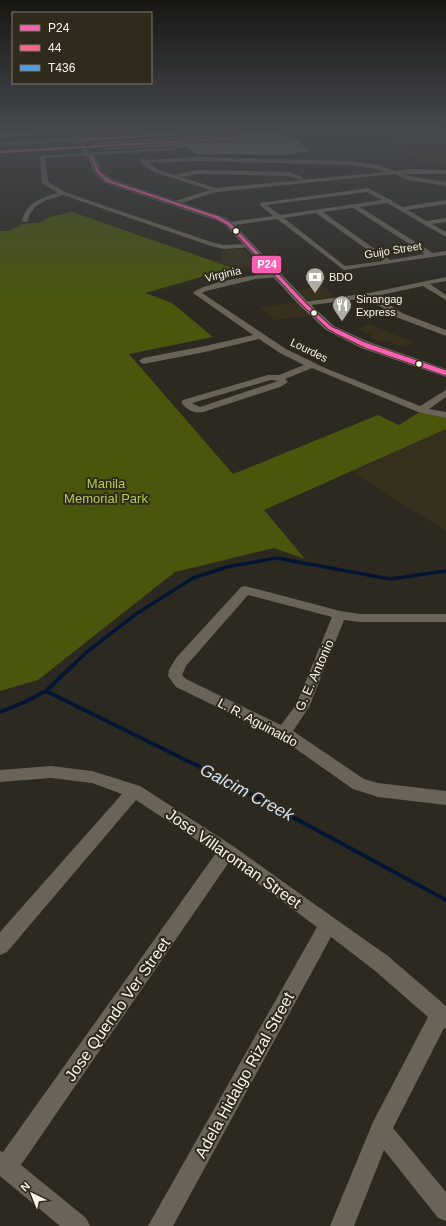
<svg xmlns="http://www.w3.org/2000/svg" width="446" height="1226" font-family="Helvetica,sans-serif">
  <rect width="100%" height="100%" fill="#2c2921"/>
  <g fill="#37301e">
    <path d="M31,132H59V136L24,138Z"/>
    <path d="M446,133V166L420,163L397,145L388,135Z"/>
    <path d="M244,249L261,266L233,268L215,261L222,259V250Z"/>
    <path d="M324,286L335,297L307,301L296,290Z"/>
    <path d="M296,302L309,316L275,320L260,307Z"/>
    <path d="M368,324L413,342L402,347L384,340L380,342L370,338L374,336L358,329Z"/>
    <path d="M444,430H446V531L352,472Z"/>
  </g>
  <path fill="#49560c" d="M72,212L233,268L145,293L172,303L213,337L129,354L233,474L378,415L399,425L420,412L446,416V430H444L264,510L305,559L274,548L175,572L38,680L0,691V231H8L24,224L42,222L49,217Z"/>
  <g fill="none" stroke-linecap="round" stroke-linejoin="round">
    <path stroke="#041534" stroke-width="3.5" d="M71,667L88,651L136,614L193,578L227,567L276,558L390,579L446,571"/>
    <g stroke="#041534" stroke-width="4">
      <path d="M46,691L202,768L446,900"/>
      <path d="M0,712L25,702L46,691L72,666"/>
    </g>
  </g>
  <path fill="#78736e" d="M286,130L309,151L284,155L195,154L187,147L177,148L174,146L103,150L98,142Z"/>
  <g fill="none" stroke-linecap="round" stroke-linejoin="round">
    <g fill="#6a6458" fill-rule="evenodd">
      <path d="M25,130H30L23,135L0,136V132H22Z"/>
      <path d="M174,147L176,148V150L45,158L48,182L65,192L214,243L224,245L251,244L253,245V247L224,249L211,246L63,195L47,200L36,206L30,214L27,222L22,221C26,202 41,198 58,193L42,183L40,156Z"/>
      <path d="M199,157L349,161L378,165L395,171L412,169L446,170V174H402L410,176L446,182V186L409,180L394,174L217,192L174,205L172,204V202L210,190L154,172L146,167L139,160L142,158L145,160ZM199,161L349,165L377,169L386,172L216,188L181,177L197,174L289,176L301,180L304,178L290,172L197,170L174,175L158,170L149,163Z"/>
      <path d="M368,188L389,199L392,200L393,202L403,207L446,200V204L408,210L426,221L446,218V222L432,224L446,232V237L387,203L360,207L433,253L446,251V255L344,270L277,219L229,226L226,224L229,222L273,216L260,205V203ZM367,192L382,200L280,215L267,205ZM353,208L425,254L390,260L323,212ZM316,213L383,261L345,266L284,218Z"/>
      <path d="M276,273L280,275L279,277L256,279L206,291L202,293L286,349L325,368L420,406L446,390V397L429,409L446,412V418L418,412L312,368L285,379L288,382L280,387L203,412C194,414 186,409 181,402L183,400L268,375H279L304,365L280,353L259,339L205,352L143,364L139,361L143,358L205,346L253,335L193,293C204,282 259,274 276,273ZM271,380L278,381L200,407L192,403Z"/>
      <path d="M446,277V281L430,284L446,295V300L423,286L376,296L402,313L446,330V336L396,317L368,298L304,306L300,304L304,302L369,293Z"/>
      <path d="M245,586L340,611L360,614H446V622H360L344,620L309,707L293,731L364,779L378,783L446,791V805L378,797L353,789L279,737L176,687L168,676L169,670L176,658L241,587ZM248,595L332,617L296,705L281,725L186,679L182,675L186,666Z"/>
      <path d="M51,766L92,771L140,786L233,846L334,918L388,956L446,1006V1029L444,1028L393,1128L446,1192V1221L438,1218L384,1150L354,1226H330L373,1122L428,1017L374,970L331,937L173,1226H148L317,927L229,862L21,1165L86,1218L90,1226H60L0,1176V1151L3,1152L216,853L136,800L7,952L0,955V932L122,794L92,783L51,778L0,782V770Z"/>
    </g>
    <path fill="#6d6558" fill-rule="evenodd" d="M76,135H82L91,154L95,156L101,171L111,179L224,217L232,222L308,302L334,326L369,342L446,369V377L361,348L326,330L300,306L226,226L218,221L105,183L94,172L88,157L84,155L75,137Z"/>
    <path fill="#6c6455" fill-rule="evenodd" d="M198,130H241L237,132L0,146V142Z"/>
    <g stroke="#302a1d" stroke-width="4">
      <g id="bus-1-far2">
        <path d="M80,140L237,130"/>
        <path d="M91,156L98,172L108,181L219,218"/>
      </g>
    </g>
    <g stroke="#302a1d" stroke-width="5">
      <path id="bus-1-far1" d="M216,217L229,224L304,304L330,328L338,332"/>
    </g>
    <g stroke="#302a1d" stroke-width="6">
      <path id="bus-1" d="M336,331L365,345L446,373"/>
    </g>
    <g stroke="#302a1d" stroke-width="4">
      <path id="bus-2" d="M0,152L237,138"/>
    </g>
    <g stroke="#302a1d" stroke-width="4">
      <path id="bus-3" d="M0,136L102,130"/>
    </g>
    <use href="#bus-1-far2" stroke="#f860b3" stroke-width="2.5"/>
    <use href="#bus-1-far1" stroke="#f860b3" stroke-width="3.5"/>
    <use href="#bus-1" stroke="#f860b3" stroke-width="4.5"/>
    <use href="#bus-2" stroke="#fa6682" stroke-width="2.5"/>
    <use href="#bus-3" stroke="#4d9ee5" stroke-width="2.5"/>
  </g>
  <linearGradient id="sky" x2="0" y2="1"><stop stop-color="#181712"/><stop offset="0.43" stop-color="#45494e"/><stop offset="1" stop-color="#45494e" stop-opacity="0"/></linearGradient>
  <rect width="446" height="302" fill="url(#sky)"/>
  <defs>
    <g id="bank-pin" transform="scale(1)"><path d="M0 17L-7.5 6A9.5 9.5 0 1 1 7.5 6Z" fill="#b0ada4" stroke="#302a1d"/><path d="M-6-4H6V4H-6ZM0-2.3a2.3 2.3 0 1 0 0 4.6a2.3 2.3 0 1 0 0-4.6Z" fill="#fff"/></g>
    <g id="restaurant-pin" transform="scale(1)"><path d="M0 17L-7.5 6A9.5 9.5 0 1 1 7.5 6Z" fill="#b0ada4" stroke="#302a1d"/><path d="M-5-6h1v4h1v-4h1v4h1v-4h1v5L-1.5 .5V6h-2V.5L-5-1ZM5-6V6H3V1.5H1.5Q1.5-4 5-6Z" fill="#fff"/></g>
  </defs>
  <g fill-rule="evenodd">
    <use href="#bank-pin" x="315" y="277"/>
    <use href="#restaurant-pin" x="342" y="305"/>
  </g>
  <g fill="#f7f4eb" stroke="#302a1d" stroke-width="1.5">
    <circle cx="236" cy="231" r="3.5"/>
    <circle cx="314" cy="313" r="3.5"/>
    <circle cx="419" cy="364" r="3.5"/>
  </g>
  <g text-anchor="middle" stroke-width="4" stroke-linejoin="round" paint-order="stroke">
    <g font-size="11" fill="#f7f4eb" stroke="#302a1d">
      <text transform="translate(393 250) rotate(-9)" y="4">Guijo Street</text>
      <text transform="translate(223 274) rotate(-13)" y="4">Virginia</text>
      <text transform="translate(309 350) rotate(26)" y="4">Lourdes</text>
    </g>
    <g font-size="11" fill="#f7f4eb" stroke="#302a1d" text-anchor="start">
      <text x="329" y="281">BDO</text>
      <text x="356" y="303">Sinangag<tspan x="356" dy="13">Express</tspan></text>
    </g>
    <g font-size="13" fill="#b0cd4b" stroke="#302a1d">
      <text x="106" y="488">Manila<tspan x="106" dy="15">Memorial Park</tspan></text>
    </g>
    <g font-size="13" fill="#f7f4eb" stroke="#302a1d">
      <text transform="translate(314 675) rotate(-66)" y="5">G. E. Antonio</text>
      <text transform="translate(258 722) rotate(28)" y="5">L. R. Aguinaldo</text>
    </g>
    <g font-size="16" fill="#f7f4eb" stroke="#302a1d">
      <text transform="translate(234 858) rotate(35)" y="6">Jose Villaroman Street</text>
      <text transform="translate(117 1009) rotate(-55)" y="6">Jose Quendo Ver Street</text>
      <text transform="translate(244 1075) rotate(-61)" y="6">Adela Hidalgo Rizal Street</text>
    </g>
    <g font-size="17" font-style="italic" fill="#d6e4f8" stroke="#302a1d">
      <text transform="translate(247 792) rotate(28)" y="6">Galcim Creek</text>
    </g>
  </g>
  <rect stroke="#302a1d" stroke-width="1.5" x="251" y="255" width="31" height="19" rx="4" fill="#f860b3"/>
  <g font-size="11" text-anchor="middle" font-weight="bold" fill="#fff">
    <text x="267" y="268">P24</text>
  </g>
  <rect x="12" y="12" width="140" height="72" fill="#302a1d" stroke="#807b6f"/>
  <rect x="20" y="25" width="20" height="6" fill="#f860b3" stroke="#807b6f"/>
  <text x="48" y="32" font-size="12" fill="#f7f4eb">P24</text>
  <rect x="20" y="45" width="20" height="6" fill="#fa6682" stroke="#807b6f"/>
  <text x="48" y="52" font-size="12" fill="#f7f4eb">44</text>
  <rect x="20" y="65" width="20" height="6" fill="#4d9ee5" stroke="#807b6f"/>
  <text x="48" y="72" font-size="12" fill="#f7f4eb">T436</text>
  <g transform="translate(32 1194) rotate(317)" stroke="#302a1d" stroke-width="3" paint-order="stroke">
  <path d="M0-3L7 15L0 10L-7 15Z" fill="#f7f4eb"/>
  <text y="-6" font-size="11" font-weight="bold" text-anchor="middle" fill="#f7f4eb">N</text>
  </g>
</svg>
